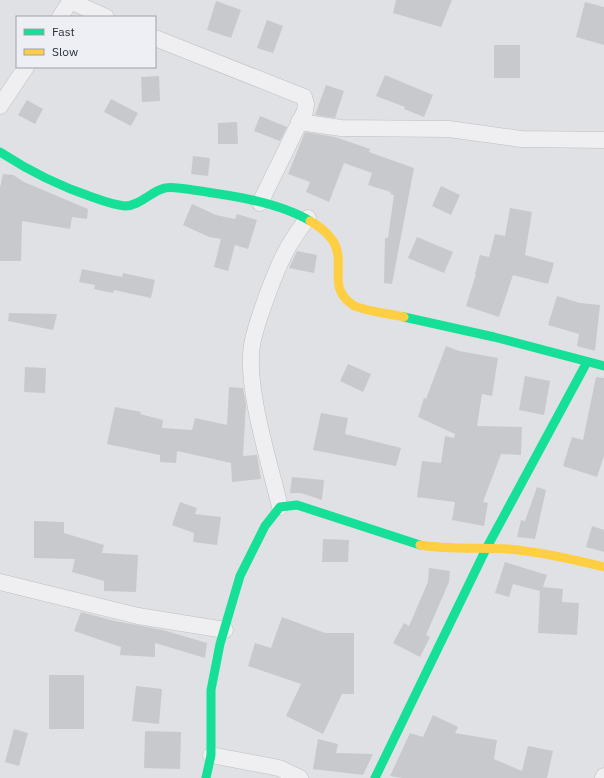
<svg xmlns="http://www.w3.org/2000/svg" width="604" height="778" font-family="'IBM Plex Sans',sans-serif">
  <rect width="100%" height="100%" fill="#e0e1e4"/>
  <g fill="#c8c9cc">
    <path d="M396,0H452L441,27L393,13Z"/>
    <path d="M216,1L241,10L231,38L207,30Z"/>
    <path d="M585,2L604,7V45L576,37Z"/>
    <path d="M267,20L283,26L273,53L257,48Z"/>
    <rect x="494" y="45" width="26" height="33"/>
    <path d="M385,75L433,95L424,117L404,109L405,107L376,96Z"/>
    <path d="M159,76L160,101L142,102L141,77Z"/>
    <path d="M326,85L344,91L335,118L315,115Z"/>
    <path d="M111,99L138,113L131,126L104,112Z"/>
    <path d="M27,100L43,109L35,124L18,115Z"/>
    <path d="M260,116L287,127L280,141L254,131Z"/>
    <path d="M237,122L238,144H218V123Z"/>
    <path d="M305,132L335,137L370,149L369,152L414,168L392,284L384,283L385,238H388L394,195L390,194L391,192L368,185L372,173L344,163L329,202L306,192L310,182L288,174Z"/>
    <path d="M193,156L210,158L208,176L191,174Z"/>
    <path d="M3,174L13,175L24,182L88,209L87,219L72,217L70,229L22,221L21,261H0V188Z"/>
    <path d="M441,186L460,195L451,215L432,206Z"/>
    <path d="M192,204L216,215L235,219L237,214L257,220L248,249L235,245L228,271L214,267L221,239L209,237L183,225Z"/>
    <path d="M510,208L532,212L525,255L554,263L548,284L513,275L499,317L466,306L476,274H475L480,255L489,257L495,234L505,236Z"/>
    <path d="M417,237L453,252L444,273L408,258Z"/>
    <path d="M297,251L317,255L314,273L289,268Z"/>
    <path d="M82,269L122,277L123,273L155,280L151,298L114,290L113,293L94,289L95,285L79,282Z"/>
    <path d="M557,296L580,303L600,305L595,351L577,346L579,334L548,325Z"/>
    <path d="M9,313L57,314L53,330L8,321Z"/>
    <path d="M446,346L459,351L498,358L492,396L482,394L477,426L522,427L521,455L501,454L483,502L488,503L484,526L452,520L455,502L417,497L422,461L441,463L445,436L454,438L455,434L418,417L424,398L426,399Z"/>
    <path d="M348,364L371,374L363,392L340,381Z"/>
    <path d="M25,367L46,368L45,393L24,392Z"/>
    <path d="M525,376L550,381L544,415L519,410Z"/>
    <path d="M596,377L604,378V456L597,477L563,466L572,437L583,440Z"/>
    <path d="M229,387L243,388L246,404L243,456L257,455L261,479L232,482L231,463L177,451L176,463L160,462V455L107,444L115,407L141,412L140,414L163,420L162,428L192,430L195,418L227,425Z"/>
    <path d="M321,413L348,418L345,434L401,448L396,466L313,450Z"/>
    <path d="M292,477L324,480L322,500L301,493H290Z"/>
    <path d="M537,487L546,490L535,539L517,537L521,520L525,521Z"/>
    <path d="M180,502L197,508L195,514L221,517L217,545L193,542L194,533L172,525Z"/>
    <path d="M34,521L64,522V533L104,545L102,553L138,555L136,592L104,591V581L72,572L75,559L34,558Z"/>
    <path d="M592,526L604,530V552L586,547Z"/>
    <path d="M323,539L349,540L348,562H322Z"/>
    <path d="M505,562L547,575L543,587L563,589L562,602L579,603L577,635L538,633L540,591L513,584L509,597L495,593Z"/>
    <path d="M429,568L450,571L449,582L426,635L430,637L420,657L393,643L404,623L409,626L428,582Z"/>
    <path d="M81,612L115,621L163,630L207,643L205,658L155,643V657L120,655L121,647L74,631Z"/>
    <path d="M282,617L325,633H354V694H342L323,734L286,716L301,684L248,666L255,643L271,648Z"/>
    <rect x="49" y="675" width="35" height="54"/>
    <path d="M136,686L162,689L159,724L132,721Z"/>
    <path d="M433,715L458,727L455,733L497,740L494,759L522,771L528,746L553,751L547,778H402L390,776L410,733L423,737Z"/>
    <path d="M14,729L28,733L19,766L5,762Z"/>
    <path d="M145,731L181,732L180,769L144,768Z"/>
    <path d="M318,739L338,744L336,753L373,754L363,775L313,769Z"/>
  </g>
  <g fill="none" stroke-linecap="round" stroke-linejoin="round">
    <g stroke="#bebfc2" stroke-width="17">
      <g id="street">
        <path d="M70,1L106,17"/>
        <path d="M60,17L71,0"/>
        <path d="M155,38L304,97L306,104L305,111L260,203"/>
        <path d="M0,106L26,67"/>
        <path d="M299,122L341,128L449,129L521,139L604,140"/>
        <path d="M280,507C270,464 245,387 252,345C255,327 262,310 268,293C279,263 288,243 308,218"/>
        <path d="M0,582L138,616L225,630"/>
        <path d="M211,755L279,768L300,778"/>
        <path d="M603,778L604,776"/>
      </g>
    </g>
    <use href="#street" stroke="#efeff1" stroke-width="16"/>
    <g stroke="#16e098" stroke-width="9">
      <path d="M0,152C29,171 59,186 92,197C103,201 113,205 125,206C140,206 151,191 165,188C173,186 185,189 193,190C229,195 278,202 310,221"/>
      <path d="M404,317L494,337L604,366"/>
      <path d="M206,778L211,755V690L220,644L240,576L265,526L280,507L297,505L420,545"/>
      <path d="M375,778L486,549L587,362"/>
    </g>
    <g stroke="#ffcf43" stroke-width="9">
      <path d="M310,221C319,226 327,232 333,241C347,263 326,288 353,305C363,311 392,314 404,317"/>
      <path d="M420,545C449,550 479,547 508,549C541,552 572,559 604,567"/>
    </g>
  </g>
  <rect x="16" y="16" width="140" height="52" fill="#edeff4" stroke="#9fa1aa"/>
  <rect x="24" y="29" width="20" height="6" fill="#16e098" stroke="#9fa1aa"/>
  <text x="52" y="36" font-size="12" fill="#292d3b">Fast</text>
  <rect x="24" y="49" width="20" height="6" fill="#ffcf43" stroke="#9fa1aa"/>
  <text x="52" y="56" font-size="12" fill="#292d3b">Slow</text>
</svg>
